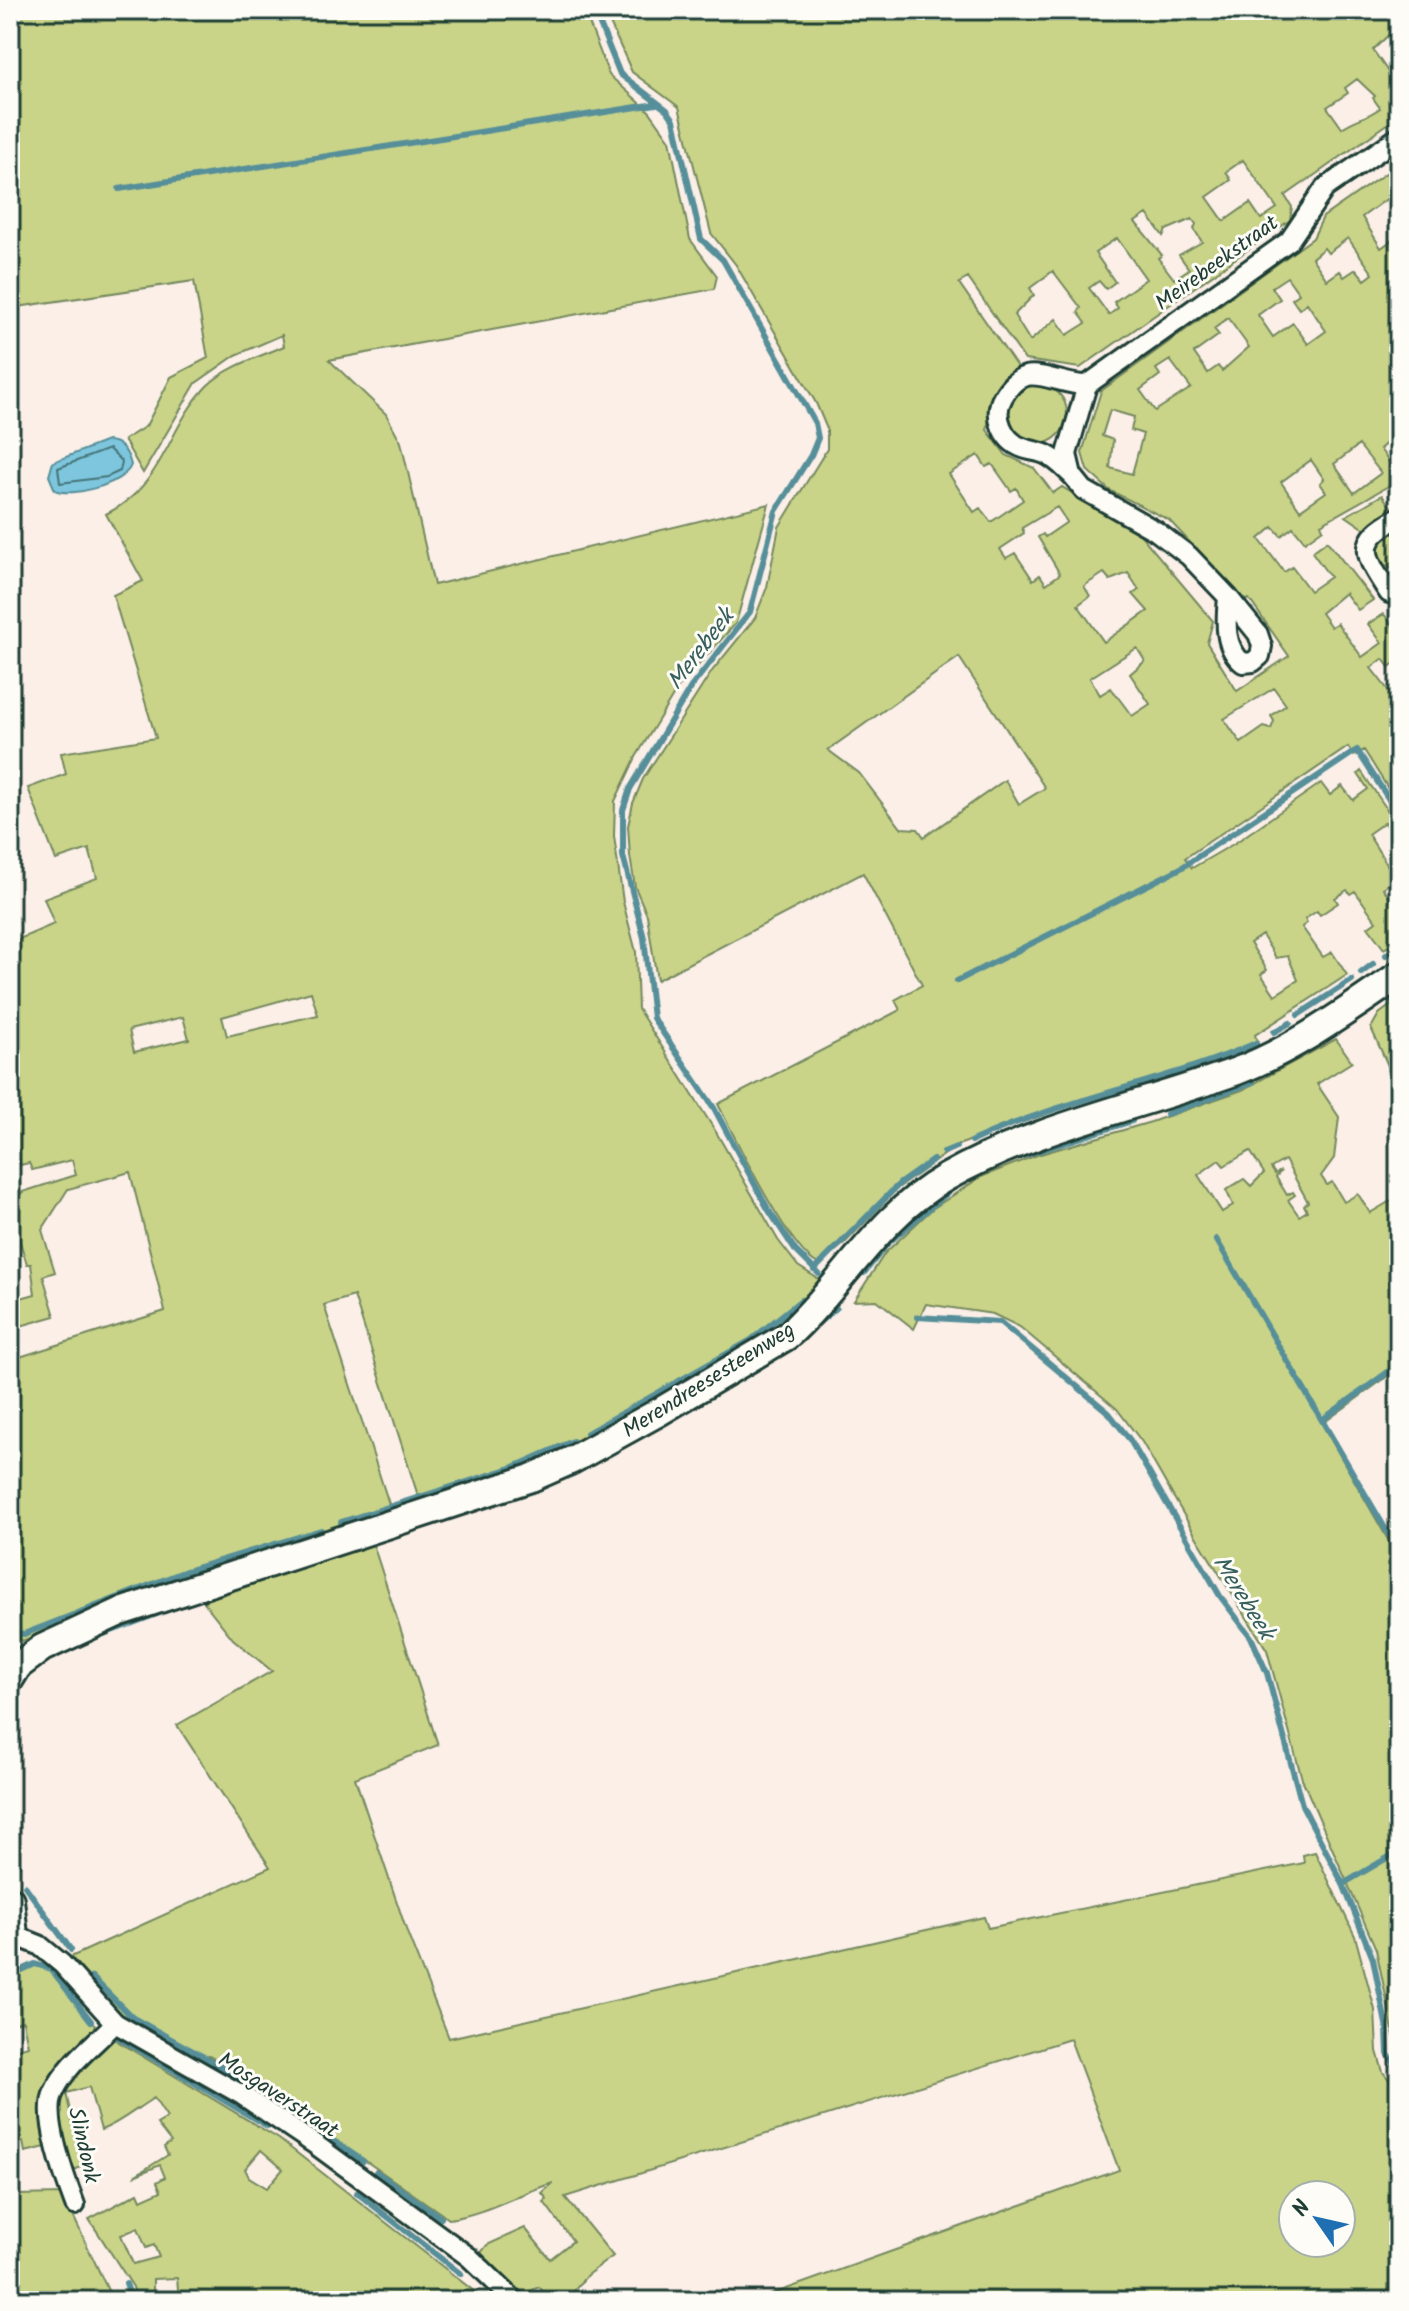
<svg xmlns="http://www.w3.org/2000/svg" width="1409" height="2311" font-family="Kalam,sans-serif">
  <rect width="100%" height="100%" fill="#fbefe8"/>
  <filter id="ink" filterUnits="userSpaceOnUse"><feTurbulence type="fractalNoise" baseFrequency=".0125" numOctaves="2"/><feDisplacementMap in="SourceGraphic" scale="16" xChannelSelector="R" yChannelSelector="G"/><feConvolveMatrix kernelMatrix="1 2 1 2 8 2 1 2 1" color-interpolation-filters="sRGB"/></filter>
  <g filter="url(#ink)">
    <g fill="#c9d488" stroke="#74885e" stroke-width="2" fill-rule="evenodd">
      <path d="M10,10H584L609,75L650,112L670,140L690,239L717,276L714,289L329,360L386,414L401,442L434,585L769,504L736,623L677,689L636,757L615,801L614,836L623,902L636,952L638,1009L716,1132L778,1240L798,1266L823,1282L772,1331L613,1424L551,1455L420,1502L354,1296L324,1305L391,1510L174,1580L22,1641L10,1626V1360L165,1311L130,1172L68,1189L42,1230L55,1272L43,1276L55,1316L10,1329V1301L35,1294L31,1264H27L19,1239L10,1241V1196L76,1175L72,1160L32,1170L29,1163L20,1165L18,1158L10,1160V943L54,924L44,898L97,878L89,849L56,860L28,788L66,774L61,753L156,738L113,595L143,581L106,514C165,485 166,429 207,386C227,366 260,357 284,346L282,335L236,355L196,383L143,473L124,440L146,426L171,377L208,358L194,281L10,308ZM311,992L318,1015L227,1036L222,1017ZM183,1017L189,1039L134,1052L129,1030Z"/>
      <path d="M604,10H1399V25L1373,50L1395,82L1399,79V116L1285,196L1292,207L1290,220L1080,368L1025,360L968,278L959,283L1019,370C995,386 991,402 987,430L1006,455L1034,468L1053,493L1062,487L1140,534L1213,621L1207,643L1237,691L1289,656L1249,599L1245,601L1169,520L1109,490L1087,470L1082,453L1101,391L1313,238L1323,217L1399,164V190L1362,217L1381,248L1399,235V421L1389,428L1394,436L1380,449L1393,467L1399,464V480L1321,524L1323,529L1305,542L1293,527L1281,536L1273,527L1259,539L1284,572L1292,567L1310,591L1330,577L1312,552L1327,541L1373,600L1358,610L1345,593L1321,613L1331,627L1337,623L1362,657L1382,643L1368,624L1384,614L1399,635V669L1395,663L1389,667L1383,659L1371,668L1399,704V806L1364,750L1354,756L1348,747L1185,858L1192,868L1235,843L1321,783L1330,795L1342,786L1353,800L1368,789L1358,774L1361,771L1399,827V847L1385,822L1368,834L1396,879L1383,888L1399,911V939L1384,949L1368,927L1376,921L1355,891L1350,894L1347,890L1335,898L1338,903L1320,915L1317,911L1305,919L1307,923L1302,927L1323,957L1332,952L1347,975L1255,1035L1258,1044L1211,1064L1129,1085L958,1145L898,1188L844,1244L819,1264C791,1255 733,1134 718,1104L900,1010L895,1000L922,985L863,873L657,980L647,915L635,887L630,856L628,826L633,803L643,779L712,671L755,618L767,587L779,527L827,449V429L816,403L736,265L711,233L679,107L632,72ZM1357,79L1375,96L1373,98L1380,108C1365,119 1356,118 1342,128L1327,107L1348,93L1345,88ZM1243,160L1277,208L1261,219L1250,203L1224,221L1207,197L1231,180L1226,172ZM1147,214L1163,236L1166,230L1192,219L1196,224L1194,229L1202,242L1179,255L1189,269L1174,279L1158,258L1162,255L1135,222ZM1117,238L1146,279L1114,302L1118,308L1109,315L1089,288L1099,281L1106,289L1115,282L1095,253ZM1348,238L1373,274L1365,280L1356,269L1344,277L1340,271L1327,280L1312,258L1324,248L1328,253ZM1053,271L1081,308L1078,312L1086,323L1067,335L1056,319L1030,341L1014,315L1034,295L1030,288ZM1287,277L1299,294L1292,299L1299,309L1307,303L1326,331L1308,344L1293,323L1273,337L1258,315L1280,299L1272,287ZM1228,318L1249,347L1222,371L1218,366L1208,373L1194,353L1219,335L1214,329ZM1170,360L1191,388L1155,411L1140,390L1160,375L1156,369ZM1110,410L1134,417L1131,430L1143,434L1132,474L1110,468L1113,440L1102,436ZM1359,445L1381,473L1354,493L1334,464ZM978,455L986,467L992,464L1011,491L1016,488L1023,500L991,522L980,508L974,512L949,474ZM1311,460L1324,479L1320,483L1326,492L1300,510L1281,482ZM1057,507L1067,522L1045,537L1043,534L1038,537L1060,574L1046,584L1040,575L1033,580L1015,553L1006,558L1000,549L1024,533L1022,528ZM1104,573L1110,580L1128,573L1139,590L1133,594L1148,611L1104,642L1078,605L1090,596L1084,586ZM1137,648L1145,661L1130,674L1150,704L1132,716L1111,688L1100,695L1090,678ZM959,657L1045,788L1019,804L1005,780L924,837L918,829L901,828L859,773L828,750ZM1274,688L1286,705L1271,716L1274,721L1271,729L1264,727L1241,743L1224,719ZM1262,935L1276,958L1288,956L1298,980L1275,995L1261,974L1267,970L1250,943Z"/>
      <circle cx="1037" cy="414" r="30"/>
      <path d="M1382,495L1393,510L1365,529L1346,516Z"/>
      <path d="M1399,527V568H1390L1379,560C1371,543 1386,535 1399,527Z"/>
      <path d="M1399,999V1090L1371,1028L1379,1014Z"/>
      <path d="M1336,1039L1352,1062L1317,1084L1339,1117L1334,1158L1321,1176L1327,1185L1332,1182L1344,1202L1358,1194L1370,1213L1399,1196V1368L1322,1424L1399,1559V2059L1376,1949L1302,1779L1267,1650L1197,1538L1142,1442L1117,1409L1020,1327L993,1314L926,1304L914,1329L877,1300L854,1301L885,1253L932,1209L981,1177L1037,1155L1151,1122L1242,1090ZM1250,1151L1264,1173L1251,1186L1244,1179L1226,1190L1233,1205L1222,1212L1198,1175L1219,1160L1224,1166ZM1285,1160L1308,1202L1304,1205L1307,1211L1299,1216L1288,1200L1295,1195L1293,1192L1287,1195L1276,1177L1281,1171L1275,1174L1271,1168Z"/>
      <path d="M373,1544L438,1745L355,1778L408,1935L449,2038L984,1917L988,1928L1304,1863L1303,1855L1315,1852L1355,1936L1375,2010L1377,2051L1383,2072L1399,2092V2301H753L1119,2170L1070,2039L565,2197L613,2256L587,2275L566,2301H552L539,2287L530,2291L527,2298L481,2253L487,2245L525,2228L550,2259L573,2241L544,2202L547,2199L542,2193L553,2183C517,2194 486,2214 449,2219L234,2069L209,2056L191,2058L140,2029L114,2010L71,1957L270,1867L177,1725L272,1671L233,1639L203,1601ZM1293,2195H1341V2243H1293Z"/>
      <path d="M33,1964L48,1967L97,2028L68,2062L50,2146L25,2152L23,2142L10,2145V2051L28,2046L23,2021L10,2024V1976Z"/>
      <path d="M112,2038L279,2139L484,2299L179,2301L177,2278L153,2279V2292H146L152,2301H137L133,2287L89,2219L138,2193L141,2200L161,2191L157,2182L165,2177L160,2165L134,2176L168,2155L164,2147L171,2142L157,2124L167,2118L154,2098C135,2109 122,2122 101,2130L89,2087L66,2093L82,2165L73,2172C51,2089 53,2097 112,2038ZM261,2150L283,2169L267,2188L249,2177L245,2169ZM138,2228L146,2248L154,2245L159,2257L133,2264L121,2235Z"/>
      <path d="M10,2162L16,2195L63,2194L113,2301H10Z"/>
    </g>
    <path fill="#7dc6dd" stroke="#578f99" stroke-width="2" d="M107,441C121,441 128,453 131,465C125,484 71,498 55,490L49,476L53,462Z"/>
    <g fill="none" stroke-linecap="round" stroke-linejoin="round">
      <path stroke="#457478" stroke-width="2" d="M109,449L122,462L120,471L107,477L60,483L58,468Z"/>
      <g stroke="#578f99" stroke-width="6">
        <path d="M594,10L620,74L667,110L674,120L701,239L723,260L815,423L818,438L811,455L776,511L750,612L691,687L630,789L623,810V856L644,938L653,1018L714,1108L768,1209L795,1250L819,1274"/>
        <path d="M119,189L656,104"/>
        <path d="M1386,955L1399,946"/>
        <path d="M1361,973L1373,964"/>
        <path d="M957,981L1181,868L1357,750L1399,815"/>
        <path d="M1392,1001L1399,996"/>
        <path d="M1298,1015L1352,980"/>
        <path d="M1274,1032L1290,1023"/>
        <path d="M1167,1114L1253,1082"/>
        <path d="M972,1141C1065,1098 1164,1083 1256,1043"/>
        <path d="M944,1152L956,1147"/>
        <path d="M1020,1157L1132,1121"/>
        <path d="M1216,1239L1399,1552"/>
        <path d="M814,1270L899,1184L933,1160"/>
        <path d="M864,1273L888,1243L957,1185"/>
        <path d="M917,1317L1000,1322L1109,1413L1130,1440L1220,1596L1251,1637L1267,1673L1302,1805L1343,1884L1373,1959L1387,2029L1388,2054L1399,2072"/>
        <path d="M807,1333L836,1308"/>
        <path d="M1322,1420L1399,1364"/>
        <path d="M587,1433L751,1340L801,1300"/>
        <path d="M341,1522L514,1467L573,1441"/>
        <path d="M10,1621L12,1626"/>
        <path d="M16,1633L24,1634L186,1571L321,1530"/>
        <path d="M101,1635L173,1608"/>
        <path d="M10,1704L19,1686"/>
        <path d="M10,1840L18,1865"/>
        <path d="M1343,1884L1399,1851"/>
        <path d="M25,1886L71,1950"/>
        <path d="M22,1970L35,1964L51,1969L91,2021"/>
        <path d="M92,1977L133,2018L229,2071L363,2161"/>
        <path d="M112,2034L267,2126"/>
        <path d="M376,2172L441,2218"/>
        <path d="M357,2193L461,2274"/>
        <path d="M126,2284L132,2301"/>
        <path d="M536,2294L542,2301"/>
      </g>
      <g stroke="#1f3d34" stroke-width="24">
        <g id="street">
          <path d="M1072,475C1064,468 1057,460 1047,455C1040,451 1031,451 1023,448C1003,441 992,415 1003,397C1008,388 1016,379 1026,376C1042,372 1068,386 1087,385"/>
          <path d="M1399,517C1354,541 1364,555 1389,593L1399,587"/>
          <path d="M1228,597C1226,621 1223,647 1243,663L1253,662L1260,656L1262,646L1258,634L1228,597L1189,556L1156,531L1084,490L1072,475L1067,454L1087,385L1289,241L1325,188L1399,137"/>
          <path d="M14,1935L39,1945L62,1964L115,2023L242,2095L316,2145L469,2257L515,2301"/>
          <path d="M75,2205C66,2181 42,2116 54,2092C66,2065 95,2044 115,2023"/>
        </g>
      </g>
      <g stroke="#1f3d34" stroke-width="32">
        <g id="secondary">
          <path d="M10,1679L18,1666L42,1648L120,1612L531,1478L572,1460L659,1412L787,1336C843,1285 878,1216 945,1178C1034,1127 1141,1106 1237,1071C1295,1049 1348,1010 1399,975"/>
          <path d="M10,1900L14,1935L10,1943"/>
        </g>
      </g>
      <use href="#street" stroke="#fdfcf7" stroke-width="18"/>
      <use href="#secondary" stroke="#fdfcf7" stroke-width="26"/>
    </g>
  </g>
  <g text-anchor="middle" stroke-width="6" stroke-linejoin="round" paint-order="stroke">
    <g font-size="22" fill="#1f3d34" stroke="#fdfcf7">
      <text transform="translate(1216 262) rotate(-36)" y="8">Meirebeekstraat</text>
      <text transform="translate(708 1379) rotate(-32)" y="8">Merendreesesteenweg</text>
      <text transform="translate(279 2094) rotate(33)" y="8">Mosgaverstraat</text>
      <text transform="translate(85 2145) rotate(77)" y="8">Slindonk</text>
    </g>
    <g font-size="24" font-style="italic" fill="#365f5e" stroke="#fdfcf7">
      <text transform="translate(700 649) rotate(-53)" y="8">Merebeek</text>
      <text transform="translate(1244 1597) rotate(58)" y="8">Merebeek</text>
    </g>
  </g>
  <rect width="1409" height="2311" fill="none" stroke="#fdfcf7" stroke-width="40"/>
  <rect x="20" y="20" width="1369" height="2271" fill="none" stroke="#1f3d34" stroke-width="3" filter="url(#ink)"/>
  <g transform="translate(1317 2219) rotate(304)"><circle r="38" fill="#fdfcf7" stroke="#a4b0a9" stroke-width="2"/>
  <path d="M0-6L14 30L0 20L-14 30Z" fill="#1f6fb2"/>
  <text y="-12" font-size="22" font-weight="bold" text-anchor="middle" fill="#1f3d34">N</text>
  </g>
</svg>
